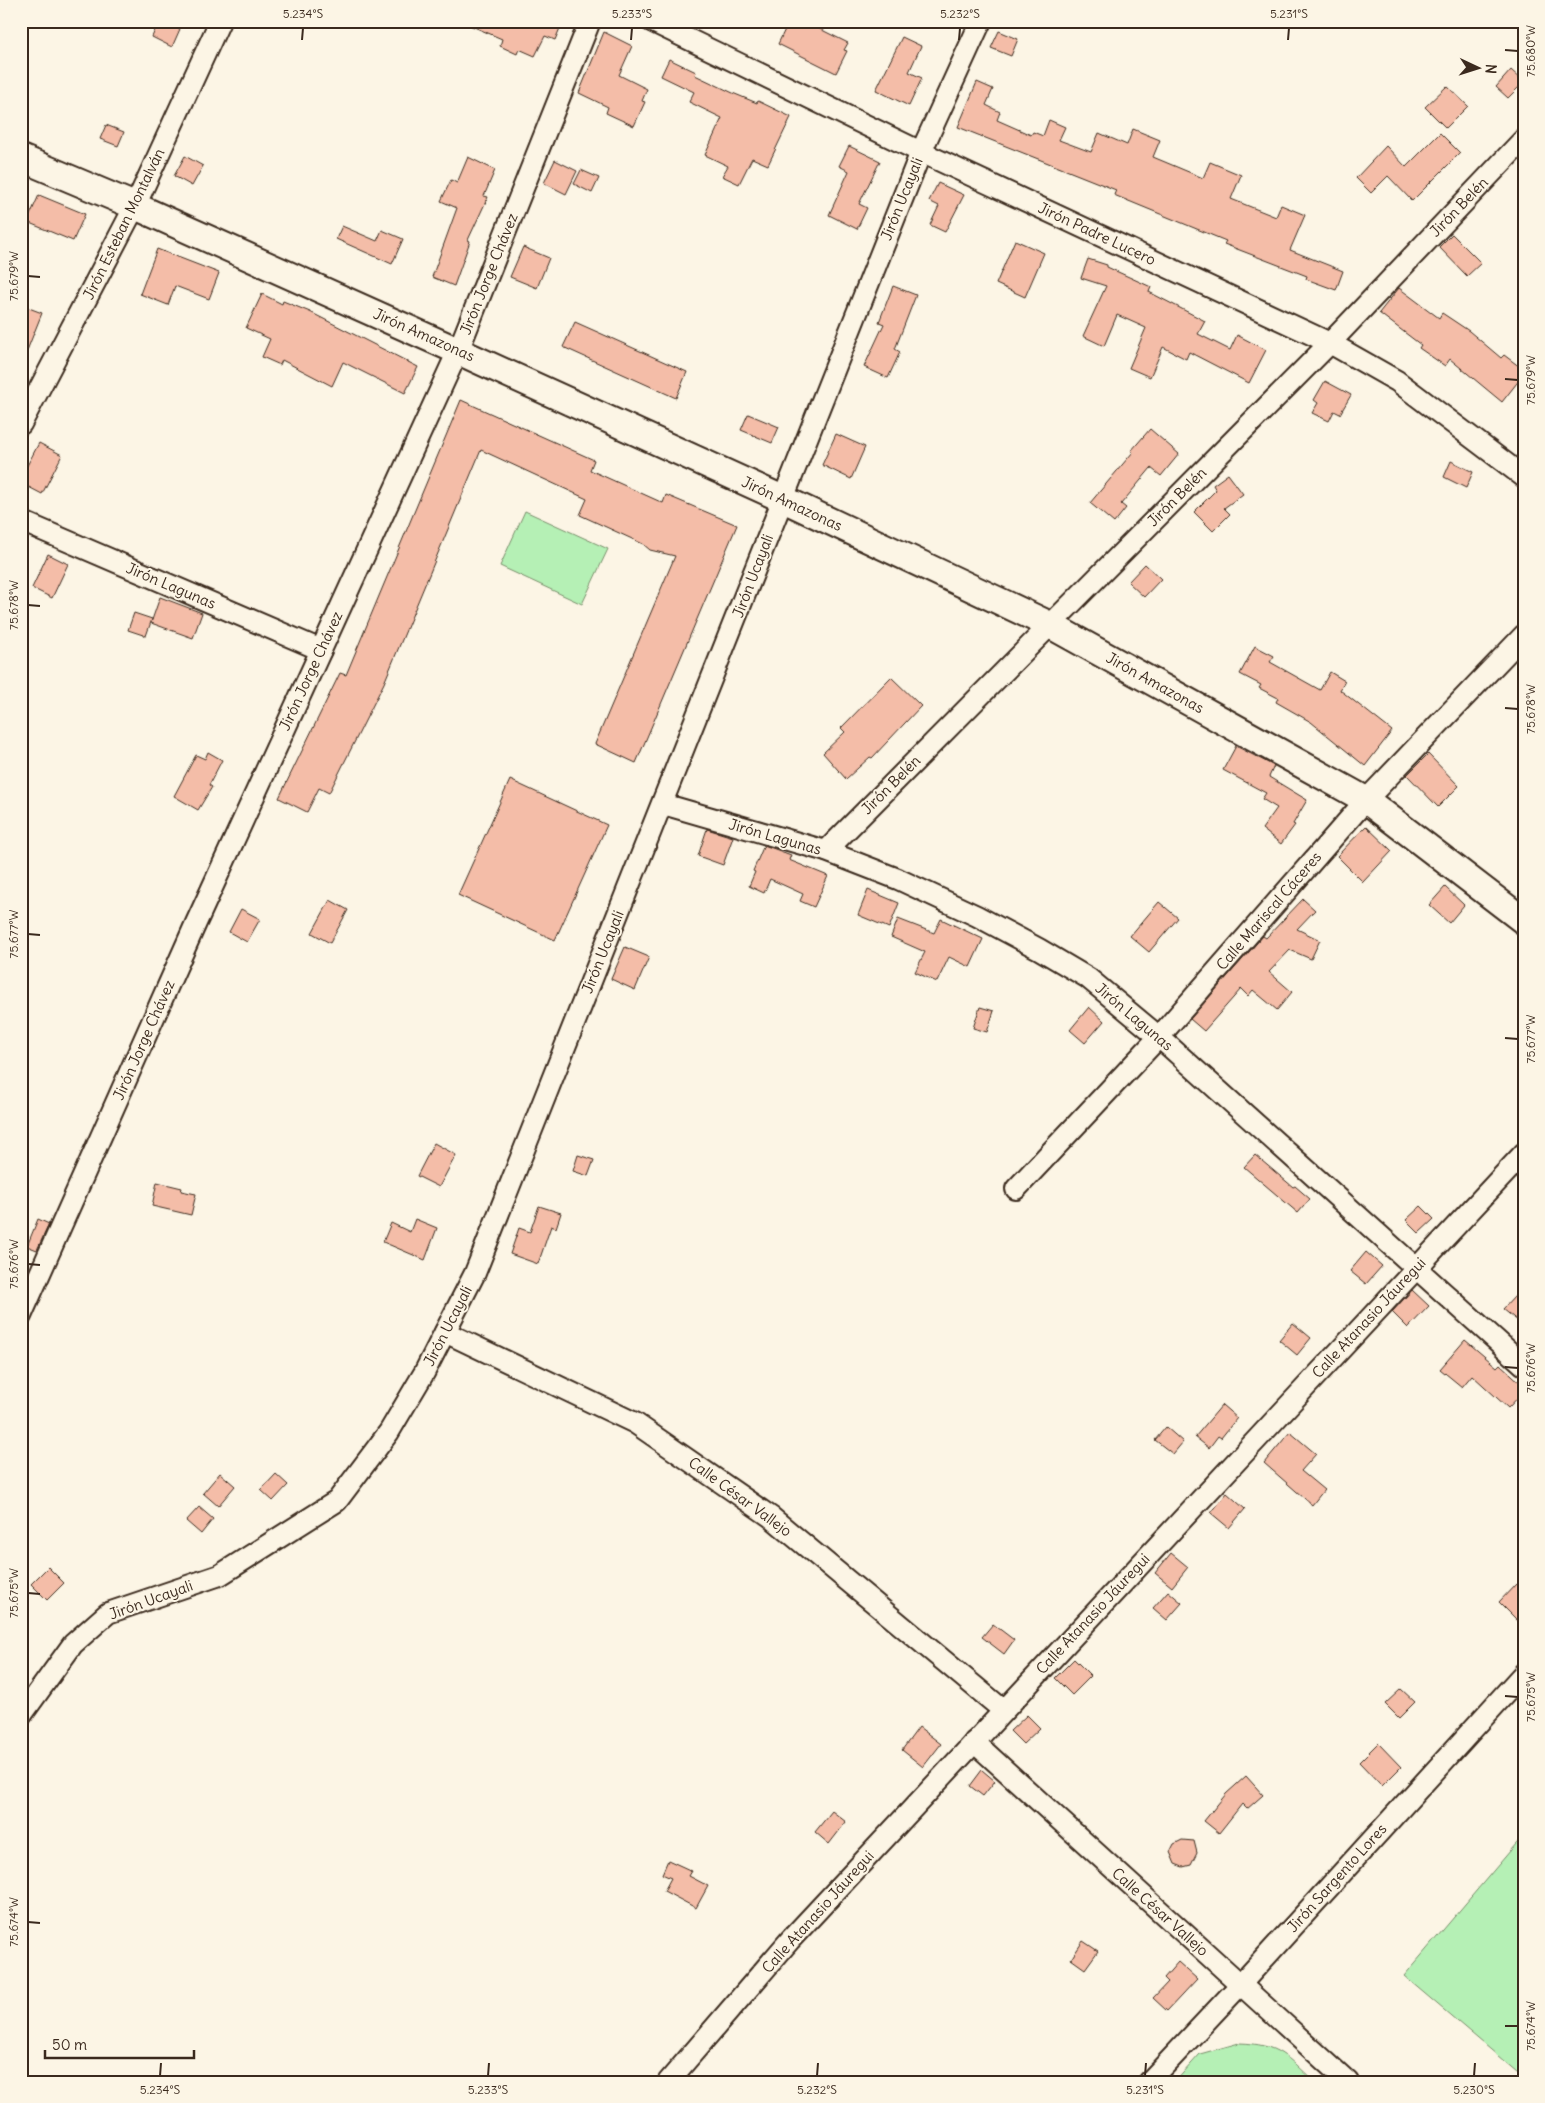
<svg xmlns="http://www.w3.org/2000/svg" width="1545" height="2103" font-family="Delius,sans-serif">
  <rect width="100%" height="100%" fill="#fcf5e5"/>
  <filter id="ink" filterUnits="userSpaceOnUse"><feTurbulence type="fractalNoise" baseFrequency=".02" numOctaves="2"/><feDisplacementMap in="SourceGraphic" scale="10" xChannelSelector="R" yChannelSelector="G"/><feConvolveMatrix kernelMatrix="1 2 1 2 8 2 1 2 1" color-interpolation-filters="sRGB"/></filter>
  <g filter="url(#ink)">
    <g fill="#b5f0b5" stroke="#788d6a">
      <path d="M525,511L608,549L582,604L500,566Z"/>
      <path d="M1522,1837L1524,1839V2078L1404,1976Z"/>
      <path d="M1239,2043C1279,2044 1286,2056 1314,2082H1175L1200,2054Z"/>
    </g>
    <g fill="#f4bda8" stroke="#3b2a1e">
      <path d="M159,21H164L180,29L172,47L152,37Z"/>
      <path d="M460,21H563L555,40L545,36L535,56L519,49L517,54L500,46L502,39Z"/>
      <path d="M789,21H804L848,43L844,50L847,51L836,73L778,44Z"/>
      <path d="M999,31L1018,39L1011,56L991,48Z"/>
      <path d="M604,32L632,46L619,75L647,89L642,101L645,102L634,126L606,113L608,107L579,93Z"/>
      <path d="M902,37L921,46L909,72L922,78L909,106L876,90Z"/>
      <path d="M669,59L696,72L695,75L735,94L757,103L758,101L791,117L768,165L752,158L739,184L722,176L728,166L705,155L722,118L689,102L694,92L661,76Z"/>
      <path d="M1511,70L1524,82L1508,98L1496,87Z"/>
      <path d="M977,82L993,89L986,105L1000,112L997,120L1031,135L1033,132L1043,136L1049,120L1065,127L1059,140L1091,152L1099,133L1127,145L1133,129L1160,140L1153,157L1203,178L1210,162L1241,175L1231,199L1276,217L1281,205L1305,215L1290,250L1343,271L1336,290L1306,279L1307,276L1224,244L1226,241L1114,195L1116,190L958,127Z"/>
      <path d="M1447,86L1468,106L1446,128L1425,107Z"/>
      <path d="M106,125L124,132L118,146L100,139Z"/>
      <path d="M1440,133L1460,153L1412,201L1388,176L1371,193L1356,178L1386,146L1406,167Z"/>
      <path d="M849,146L880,161L859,204L867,208L857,229L829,215L849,171L839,166Z"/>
      <path d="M185,156L203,166L192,186L174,176Z"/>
      <path d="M468,157L495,170L484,196L488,197L468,240L470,241L454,286L432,277L457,208L441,201L451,180L457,183Z"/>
      <path d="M555,160L577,171L566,194L544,183Z"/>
      <path d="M581,170L599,178L592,193L574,184Z"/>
      <path d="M938,183L964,195L945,232L930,225L939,206L929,201Z"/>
      <path d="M39,195L85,214L73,241L27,222Z"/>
      <path d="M342,226L377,241L382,230L403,239L392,264L336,239Z"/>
      <path d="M1452,234L1481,263L1467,276L1439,247Z"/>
      <path d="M1015,240L1044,253L1025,297L996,284Z"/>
      <path d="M523,247L549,258L537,288L510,277Z"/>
      <path d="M157,249L219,273L209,299L175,286L168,305L140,294Z"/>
      <path d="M1088,259L1107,265V267L1151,287L1149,292L1205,321L1198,334L1230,350L1237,335L1266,350L1249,383L1189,352L1186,359L1163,347L1150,377L1129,368L1146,328L1117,315L1104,346L1083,336L1106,286L1081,278Z"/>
      <path d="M893,286L916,295L895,349L900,352L888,378L864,367L884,324L879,322Z"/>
      <path d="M1399,288L1439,318L1442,313L1469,331L1501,358L1504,355L1524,370V374L1502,402L1450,359L1445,366L1419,348L1421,345L1379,313Z"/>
      <path d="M262,294L282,304L283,301L310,312L418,367L405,393L343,362L332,386L282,360L280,365L262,357L270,339L246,328Z"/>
      <path d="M21,305L42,313L22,363H21Z"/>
      <path d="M575,322L687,372L676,398L563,347Z"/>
      <path d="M1325,381L1351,395L1340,414L1334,411L1329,421L1312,413L1318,403L1314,400Z"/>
      <path d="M461,400L594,460L590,470L663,503L666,495L737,525L636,763L595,744L675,556L650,550L643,544L580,515L587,499L481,450L384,683L329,793L319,788L307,812L279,798L340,673L346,675Z"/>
      <path d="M748,414L779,427L772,443L741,430Z"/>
      <path d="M1150,429L1179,454L1161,476L1151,468L1121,504L1126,508L1114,523L1090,503L1133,452L1131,451Z"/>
      <path d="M836,434L865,447L851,479L822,465Z"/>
      <path d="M39,443L62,455L42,494L21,483V477Z"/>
      <path d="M1451,461L1473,472L1466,488L1444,477Z"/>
      <path d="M1228,474L1243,494L1224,508L1230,514L1213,531L1194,512L1216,490L1213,485Z"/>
      <path d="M48,554L68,564L52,598L32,588Z"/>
      <path d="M1145,564L1161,579L1144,597L1128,582Z"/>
      <path d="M160,597L202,613L193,638L151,623Z"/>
      <path d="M134,613L152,619L146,636L128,630Z"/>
      <path d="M1255,646L1274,656L1270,662L1320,690L1330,672L1345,681L1340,690L1392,731L1365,766L1311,722L1276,702L1278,698L1259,688L1261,685L1240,674Z"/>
      <path d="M891,677L921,706L872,758L870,757L846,779L823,753L845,732L841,728Z"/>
      <path d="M1236,746L1274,766L1269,777L1307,800L1293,824L1295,825L1281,844L1262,829L1277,808L1262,799L1266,793L1223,770Z"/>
      <path d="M208,752L222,760L209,785L212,787L198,810L174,796L196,755L205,759Z"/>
      <path d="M1428,754L1459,786L1438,807L1407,775Z"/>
      <path d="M510,780L607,825L555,940L458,895Z"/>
      <path d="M1366,826L1392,851L1363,882L1337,856Z"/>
      <path d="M707,829L733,837L723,865L698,856Z"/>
      <path d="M764,845L791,855L789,860L828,876L814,907L800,901L803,894L770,879L764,893L749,886L755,872L753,871Z"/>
      <path d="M1445,887L1464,905L1449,923L1429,905Z"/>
      <path d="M868,890L899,903L889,928L858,915Z"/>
      <path d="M1303,899L1315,910L1297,929L1320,940L1311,959L1290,950L1269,972L1292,992L1277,1010L1253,990L1248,996L1241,989L1204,1031L1190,1019L1263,936L1266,938Z"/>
      <path d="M330,900L348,910L330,943L312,933Z"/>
      <path d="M1159,902L1178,918L1149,952L1130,936Z"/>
      <path d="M241,909L260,919L247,942L229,932Z"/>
      <path d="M898,919L934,933L941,919L983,939L970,967L949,957L937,982L915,972L925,952L891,937Z"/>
      <path d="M625,947L649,957L635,990L611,979Z"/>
      <path d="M980,1007L994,1011L987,1032L973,1028Z"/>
      <path d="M1089,1007L1104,1021L1085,1043L1070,1030Z"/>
      <path d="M434,1143L456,1155L439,1187L417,1176Z"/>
      <path d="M578,1155L594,1160L588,1176L573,1171Z"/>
      <path d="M1255,1155L1293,1187L1295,1186L1310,1199L1298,1213L1244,1167Z"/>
      <path d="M157,1182L182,1188L181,1191L196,1194L191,1215L152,1206Z"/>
      <path d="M539,1206L561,1213L556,1228L551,1226L538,1264L510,1254L519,1228L530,1232Z"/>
      <path d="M1421,1206L1434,1219L1419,1233L1406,1220Z"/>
      <path d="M38,1219L49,1224L37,1250L27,1246Z"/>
      <path d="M415,1219L437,1228L425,1260L383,1242L391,1223L410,1232Z"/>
      <path d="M1366,1252L1382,1266L1366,1284L1350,1271Z"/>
      <path d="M1412,1290L1429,1306L1408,1328L1392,1312Z"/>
      <path d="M1515,1296L1524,1303V1326L1503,1309Z"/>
      <path d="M1293,1323L1311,1338L1297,1355L1279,1340Z"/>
      <path d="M1465,1340L1497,1367L1500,1364L1524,1386V1391L1508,1408L1472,1375L1462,1387L1440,1369Z"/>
      <path d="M1222,1405L1237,1418L1221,1438L1218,1436L1209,1448L1195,1437Z"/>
      <path d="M1166,1427L1183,1442L1173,1454L1155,1440Z"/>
      <path d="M1290,1432L1316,1454L1301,1471L1324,1490L1312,1505L1264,1463Z"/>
      <path d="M220,1473L235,1486L218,1506L203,1493Z"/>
      <path d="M276,1474L288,1485L273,1501L261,1490Z"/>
      <path d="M1227,1493L1245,1509L1229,1528L1211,1513Z"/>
      <path d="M199,1507L213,1519L201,1534L186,1521Z"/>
      <path d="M1171,1553L1188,1567L1172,1587L1155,1573Z"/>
      <path d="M48,1567L64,1583L47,1600L31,1584Z"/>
      <path d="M1516,1584L1524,1592V1627L1499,1602Z"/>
      <path d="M1168,1591L1182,1603L1167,1620L1153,1608Z"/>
      <path d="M993,1624L1014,1640L1004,1654L982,1637Z"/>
      <path d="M1074,1659L1091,1676L1072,1695L1055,1678Z"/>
      <path d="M1401,1689L1415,1702L1399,1718L1385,1704Z"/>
      <path d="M1027,1715L1040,1728L1023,1744L1010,1731Z"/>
      <path d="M919,1727L941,1744L923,1767L902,1750Z"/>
      <path d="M1378,1743L1401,1767L1382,1786L1359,1762Z"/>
      <path d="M982,1770L995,1781L983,1796L970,1786Z"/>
      <path d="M1246,1776L1263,1795L1247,1809L1242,1804L1219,1833L1204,1821L1226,1794Z"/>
      <path d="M832,1811L846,1822L829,1844L815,1832Z"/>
      <path d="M1182,1840L1194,1841L1197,1853L1191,1865L1183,1867L1175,1864L1170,1852L1174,1844Z"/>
      <path d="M668,1860L692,1871L689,1876L708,1886L696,1908L664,1891L671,1878L662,1874Z"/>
      <path d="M1083,1941L1098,1951L1085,1969L1071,1959Z"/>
      <path d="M1178,1962L1197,1979L1167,2011L1153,1998L1168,1982L1164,1978Z"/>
    </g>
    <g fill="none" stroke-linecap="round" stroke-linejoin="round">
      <g stroke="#3b2a1e" stroke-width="24">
        <g id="minor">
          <path d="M651,21L921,152L1330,343L1397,381L1524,477"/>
          <path d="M21,424L135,206L220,21"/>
          <path d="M21,521L321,650"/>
          <path d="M663,804L826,851L898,879L977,916L1039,949L1088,978L1159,1037L1524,1365"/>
          <path d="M826,851L1330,343L1524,139"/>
          <path d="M1016,1189L1159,1037L1366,800L1524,635"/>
          <path d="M21,1316L196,923L458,351L590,21"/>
          <path d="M445,1332L635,1423L771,1517L1003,1710"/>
          <path d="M21,1716L73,1644L108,1613L220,1575L337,1501L389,1432L424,1373L475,1273L921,152L981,21"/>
          <path d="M974,1742L1348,2082"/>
          <path d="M668,2082L790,1940L1524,1153"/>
          <path d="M1149,2082L1240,1985L1524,1673"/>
        </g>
      </g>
      <g stroke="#3b2a1e" stroke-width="30">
        <path id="tertiary" d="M21,158L135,206L458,351L783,499L1050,625L1366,800L1524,921"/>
      </g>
      <use href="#minor" stroke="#fcf5e5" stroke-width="20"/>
      <use href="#tertiary" stroke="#fcf5e5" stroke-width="26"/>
    </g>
  </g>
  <path fill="none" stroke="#3b2a1e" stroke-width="2" d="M302,40L303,28M631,40L632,28M959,40L960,28M1288,40L1289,28M1505,50L1518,51M28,276L40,277M1505,379L1518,380M28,605L40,606M1505,708L1518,709M28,934L40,935M1505,1038L1518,1039M28,1264L40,1265M1505,1367L1518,1368M28,1593L40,1594M1505,1696L1518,1697M28,1922L40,1923M1505,2026H1518M160,2076L161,2063M488,2076L489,2063M817,2076L818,2063M1145,2076L1146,2063M1474,2076L1475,2063"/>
  <g text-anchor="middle" stroke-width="4" stroke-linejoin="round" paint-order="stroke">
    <g font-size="15" fill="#3b2a1e" stroke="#fcf5e5">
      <text transform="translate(902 199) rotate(-68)" y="5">Jirón Ucayali</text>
      <text transform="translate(1459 207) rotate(-46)" y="5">Jirón Belén</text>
      <text transform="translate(124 224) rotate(-64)" y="5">Jirón Esteban Montalván</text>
      <text transform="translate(1097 234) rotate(25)" y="5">Jirón Padre Lucero</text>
      <text transform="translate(489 274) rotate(-68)" y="5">Jirón Jorge Chávez</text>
      <text transform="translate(424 335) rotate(24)" y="5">Jirón Amazonas</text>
      <text transform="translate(1177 497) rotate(-45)" y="5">Jirón Belén</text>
      <text transform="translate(792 504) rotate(25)" y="5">Jirón Amazonas</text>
      <text transform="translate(753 576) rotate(-69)" y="5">Jirón Ucayali</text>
      <text transform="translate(171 586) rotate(23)" y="5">Jirón Lagunas</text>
      <text transform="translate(311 671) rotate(-65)" y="5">Jirón Jorge Chávez</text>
      <text transform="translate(1155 683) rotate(29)" y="5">Jirón Amazonas</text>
      <text transform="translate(891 785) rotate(-45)" y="5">Jirón Belén</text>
      <text transform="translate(775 837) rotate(16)" y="5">Jirón Lagunas</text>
      <text transform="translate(1269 911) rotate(-49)" y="5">Calle Mariscal Cáceres</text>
      <text transform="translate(603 952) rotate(-68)" y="5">Jirón Ucayali</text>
      <text transform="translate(1134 1017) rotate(40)" y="5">Jirón Lagunas</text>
      <text transform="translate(144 1040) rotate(-66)" y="5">Jirón Jorge Chávez</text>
      <text transform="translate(1369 1318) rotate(-47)" y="5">Calle Atanasio Jáuregui</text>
      <text transform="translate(448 1326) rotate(-63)" y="5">Jirón Ucayali</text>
      <text transform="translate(740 1497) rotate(36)" y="5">Calle César Vallejo</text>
      <text transform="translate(151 1600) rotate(-20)" y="5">Jirón Ucayali</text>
      <text transform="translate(1093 1614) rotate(-47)" y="5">Calle Atanasio Jáuregui</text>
      <text transform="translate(1337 1878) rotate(-48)" y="5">Jirón Sargento Lores</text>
      <text transform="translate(818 1912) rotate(-48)" y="5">Calle Atanasio Jáuregui</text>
      <text transform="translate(1160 1912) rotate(42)" y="5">Calle César Vallejo</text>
    </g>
  </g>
  <rect width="1545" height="2103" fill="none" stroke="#fcf5e5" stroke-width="55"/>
  <g transform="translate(1478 68) rotate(94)" stroke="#fcf5e5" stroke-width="4" paint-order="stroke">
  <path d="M0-4L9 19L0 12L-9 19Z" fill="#3b2a1e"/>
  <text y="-8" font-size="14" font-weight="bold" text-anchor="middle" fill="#3b2a1e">N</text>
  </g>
  <path d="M45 2050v8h149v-8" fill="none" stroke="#3b2a1e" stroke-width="2.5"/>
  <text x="52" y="2050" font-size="15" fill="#3b2a1e" stroke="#fcf5e5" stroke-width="4" paint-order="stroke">50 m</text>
  <rect x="28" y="28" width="1490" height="2048" fill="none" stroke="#3b2a1e" stroke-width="2"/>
  <g font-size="12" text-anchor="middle" fill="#3b2a1e">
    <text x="303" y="18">5.234°S</text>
    <text x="632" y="18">5.233°S</text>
    <text x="960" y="18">5.232°S</text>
    <text x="1289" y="18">5.231°S</text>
    <text transform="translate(1531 51) rotate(-90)" y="4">75.680°W</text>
    <text transform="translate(14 276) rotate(-90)" y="4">75.679°W</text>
    <text transform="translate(1531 380) rotate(-90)" y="4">75.679°W</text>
    <text transform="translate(14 605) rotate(-90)" y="4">75.678°W</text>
    <text transform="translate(1531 709) rotate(-90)" y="4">75.678°W</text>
    <text transform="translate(14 934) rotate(-90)" y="4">75.677°W</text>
    <text transform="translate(1531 1039) rotate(-90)" y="4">75.677°W</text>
    <text transform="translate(14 1264) rotate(-90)" y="4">75.676°W</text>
    <text transform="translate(1531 1368) rotate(-90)" y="4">75.676°W</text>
    <text transform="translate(14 1593) rotate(-90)" y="4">75.675°W</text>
    <text transform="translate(1531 1697) rotate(-90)" y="4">75.675°W</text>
    <text transform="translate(14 1922) rotate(-90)" y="4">75.674°W</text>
    <text transform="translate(1531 2026) rotate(-90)" y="4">75.674°W</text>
    <text x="160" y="2094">5.234°S</text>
    <text x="488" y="2094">5.233°S</text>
    <text x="817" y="2094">5.232°S</text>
    <text x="1145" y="2094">5.231°S</text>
    <text x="1474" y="2094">5.230°S</text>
  </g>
</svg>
